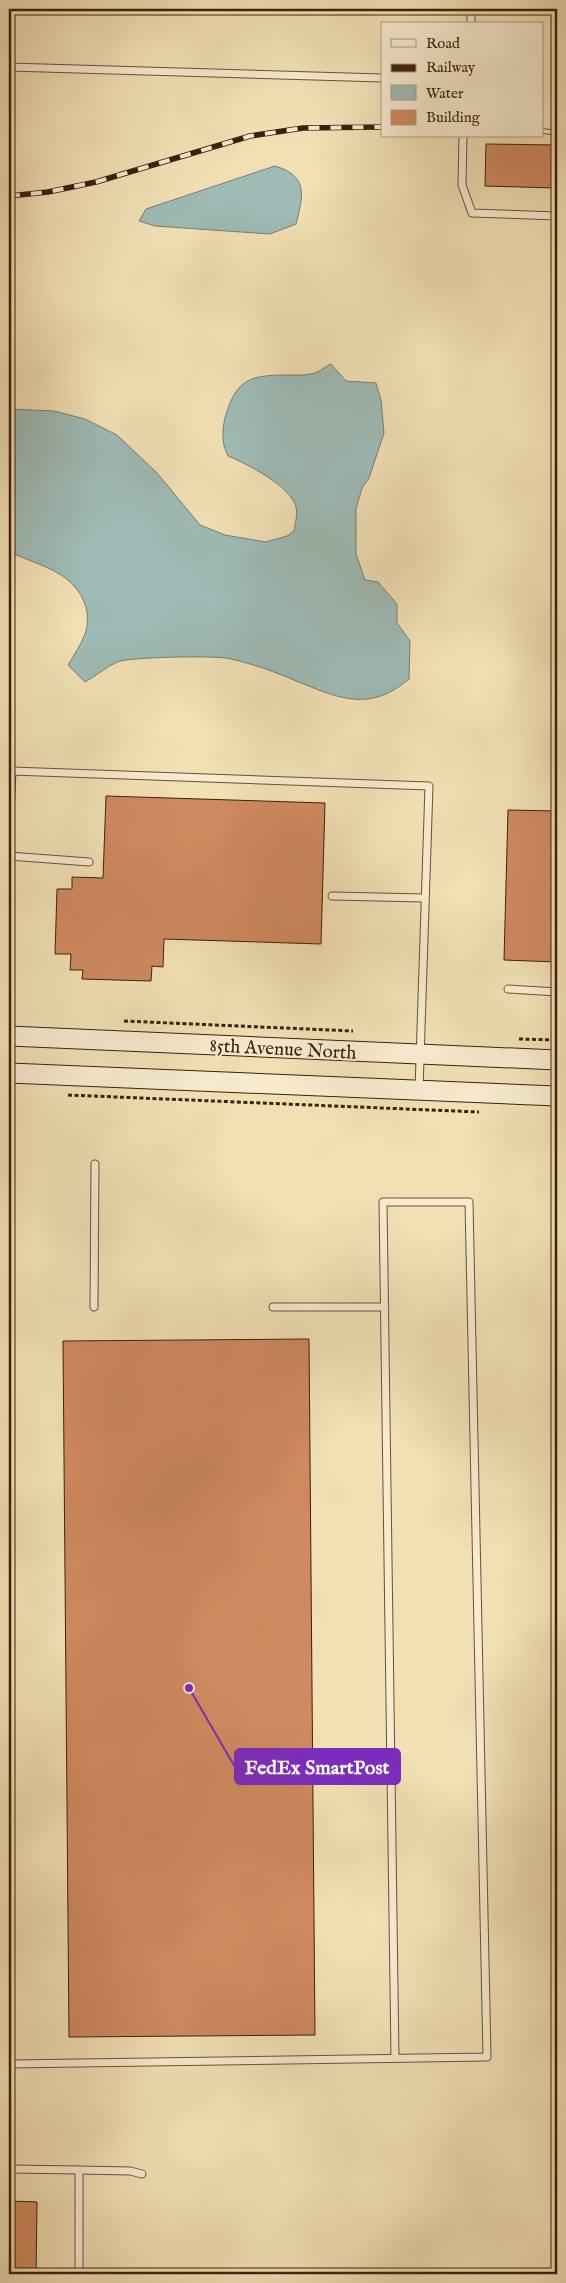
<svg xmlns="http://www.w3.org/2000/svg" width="566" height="2283" font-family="'IM FELL English',serif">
  <rect width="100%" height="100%" fill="#f2e0b5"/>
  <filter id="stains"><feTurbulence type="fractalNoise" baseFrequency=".004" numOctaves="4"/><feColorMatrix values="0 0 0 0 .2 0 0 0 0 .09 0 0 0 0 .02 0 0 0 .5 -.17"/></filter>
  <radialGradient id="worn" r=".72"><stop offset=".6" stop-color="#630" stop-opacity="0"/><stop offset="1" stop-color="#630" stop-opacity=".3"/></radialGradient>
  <g fill="#9ebbb6" stroke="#777d73">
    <path d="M275,166C309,176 303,196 296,224L270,234L155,226L139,221L146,209Z"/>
    <path d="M331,364L346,381L376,383L381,400L384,433L369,478L362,488L356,509V554L365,580L378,582L397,604V623L410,641L409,679C369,713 339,698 296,681C276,672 253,664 231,659C219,655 128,657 117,662C106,667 96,676 85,682L68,665C74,655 81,645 85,634C88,627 88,615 86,607C75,573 44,567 14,554L9,549V409L54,411L85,419L117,435L157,473L200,525L225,535L266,542L287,536L294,531C295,524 298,514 296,507C291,486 247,464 228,456C221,443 222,429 226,414C237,379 251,375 287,375C297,375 308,376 317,372C322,370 326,366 331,364Z"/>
  </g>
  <g fill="#d08a5f" stroke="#3c200e">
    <path d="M486,144L557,145V188L485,186Z"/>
    <path d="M106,796L325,803L321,944L164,939L163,967L152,966L151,981L82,979L83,970H70L71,954H55L57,889H72V877L103,878Z"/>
    <path d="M508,810L557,811V962L504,960Z"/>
    <path d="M309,1339L315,2035L69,2037L63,1341Z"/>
    <path d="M9,2201L37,2202L36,2274H9Z"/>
  </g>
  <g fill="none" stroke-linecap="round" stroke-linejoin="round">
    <g stroke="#6a5038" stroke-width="9">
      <g id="lane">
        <path d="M471,24V9"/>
        <path d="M9,67L382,78"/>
        <path d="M463,136L462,185L472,213L557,216"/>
        <path d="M9,831L12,771L429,786L419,1090"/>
        <path d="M9,856L89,862"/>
        <path d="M332,896L424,898"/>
        <path d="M508,989L557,992"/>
        <path d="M94,1307L95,1164"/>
        <path d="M273,1307H385"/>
        <path d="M9,2064L487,2057L469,1202H383L395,2058"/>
        <path d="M9,2169L79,2170V2274"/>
        <path d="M79,2170L130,2171L142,2174"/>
      </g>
    </g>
    <g stroke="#3c200e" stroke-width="21">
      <g id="secondary">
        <path d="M9,1036L557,1060"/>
        <path d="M9,1073L557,1096"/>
      </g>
    </g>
    <g stroke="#3c200e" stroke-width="3" stroke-dasharray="4 2.5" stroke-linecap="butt">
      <path d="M124,1021L353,1031"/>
      <path d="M519,1039L557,1040"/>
      <path d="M68,1095L479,1112"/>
    </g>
    <use href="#lane" stroke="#f7ebcf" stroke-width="7"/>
    <use href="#secondary" stroke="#f7ebcf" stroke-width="19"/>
    <g stroke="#3c200e" stroke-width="5.5">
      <g id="rail">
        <path d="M542,131L551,132"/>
        <path d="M9,196L48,192L96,182L250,136L303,128L382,127"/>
      </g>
    </g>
    <use href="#rail" stroke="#f7ebcf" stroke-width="4" stroke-dasharray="11" stroke-linecap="butt"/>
  </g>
  <g text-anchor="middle" stroke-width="4" stroke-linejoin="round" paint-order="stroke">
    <g font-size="19" fill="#3c200e" stroke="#f7ebcf">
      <text transform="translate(283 1048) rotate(3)" y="7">85th Avenue North</text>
    </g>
  </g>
  <path fill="none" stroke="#7b2cbf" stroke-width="2" d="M189 1688L235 1767"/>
  <circle fill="#7b2cbf" stroke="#f7ebcf" stroke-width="2" cx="189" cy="1688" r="5"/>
  <rect fill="#7b2cbf" stroke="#7b2cbf" stroke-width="2" x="235" y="1749" width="165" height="35" rx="5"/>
  <g font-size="20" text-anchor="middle" font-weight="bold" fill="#fff">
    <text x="317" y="1774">FedEx SmartPost</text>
  </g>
  <rect width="566" height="2283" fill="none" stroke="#f2e0b5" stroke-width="30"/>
  <rect x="10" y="10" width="546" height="2263" fill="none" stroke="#3c200e" stroke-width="2.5"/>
  <rect x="15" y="15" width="536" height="2253" fill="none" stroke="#3c200e"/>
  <rect x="381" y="22" width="162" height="115" fill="#f7ebcf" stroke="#ac9a82"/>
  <rect x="391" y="39" width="25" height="8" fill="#f7ebcf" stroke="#ac9a82"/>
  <text x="426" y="48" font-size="15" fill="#3c200e">Road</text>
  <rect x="391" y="64" width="25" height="8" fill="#3c200e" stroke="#ac9a82"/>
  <text x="426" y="72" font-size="15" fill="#3c200e">Railway</text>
  <rect x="391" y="85" width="25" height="15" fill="#9ebbb6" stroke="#ac9a82"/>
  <text x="426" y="98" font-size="15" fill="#3c200e">Water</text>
  <rect x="391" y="110" width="25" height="15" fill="#d08a5f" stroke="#ac9a82"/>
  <text x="426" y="122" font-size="15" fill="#3c200e">Building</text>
  <rect width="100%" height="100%" filter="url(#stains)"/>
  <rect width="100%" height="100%" fill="url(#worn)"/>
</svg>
